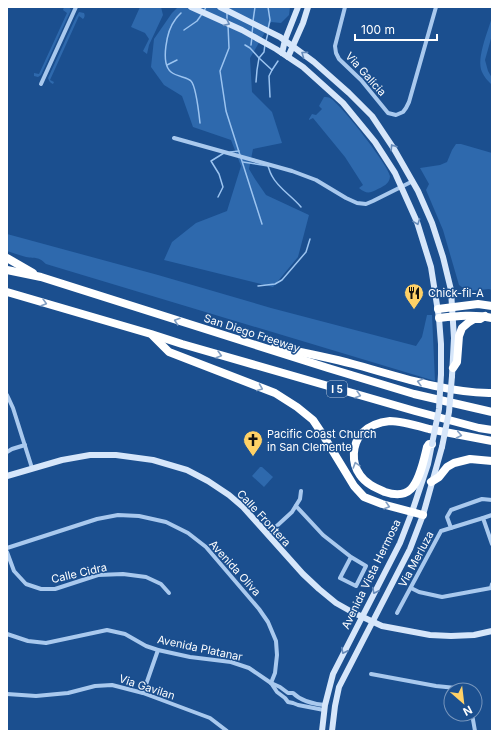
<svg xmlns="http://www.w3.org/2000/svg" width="499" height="738" font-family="Inter,sans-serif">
  <rect width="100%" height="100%" fill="#1b4f8f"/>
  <g fill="#2e69ad">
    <path d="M64,7H69L71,10L41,75L38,77L34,76V73L39,74L67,13L63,10Z"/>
    <path d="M140,7H161L163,15L149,45L147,54L143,51L149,39L145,33L131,27Z"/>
    <path d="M178,7H290L289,15L281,23L271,22L250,58L252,92L272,112L282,143L253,149L249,169L255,179L266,195L309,215L298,257L273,287L164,260L172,242L196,223L227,211L241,166L231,140L193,127L182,96L164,85L151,67L154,39L172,13Z"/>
    <path d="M79,12L84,13C85,15 85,17 83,19L79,16L50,80L54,82L53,84C50,83 49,81 48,78L76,17Z"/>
    <path d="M492,17V35L485,60L488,71L492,78V85C488,81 484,77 482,72C476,58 488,32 492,17Z"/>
    <path d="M324,97C326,97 329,97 330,98C340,103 389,166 390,176C390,184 382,187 376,190C369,194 365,193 359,188L363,185L345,157L313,118L309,120V119L312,114L316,115L322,109L319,106Z"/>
    <path d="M456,144H461L492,153V290L489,289L468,291L459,285L443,230L426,190L429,184L420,168L440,165L447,162L452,150Z"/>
    <path d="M7,234L158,275L271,308L416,346L422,337L427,315H432L435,381L46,264C38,256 36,259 26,257C19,255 13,253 7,251Z"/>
    <path d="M260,467H262L273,477L264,487L252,476Z"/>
  </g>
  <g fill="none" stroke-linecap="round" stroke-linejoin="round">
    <g stroke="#9cc4f0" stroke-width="1.5">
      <path d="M268,7L270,20L268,29"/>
      <path d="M204,11L206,7"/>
      <path d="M181,13C179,15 176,18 175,20C167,30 160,63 171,72C177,77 188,77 191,81C196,86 199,114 200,123"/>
      <path d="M227,13V22"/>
      <path d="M253,21L255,7"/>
      <path d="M228,25L229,48L220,71L226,111L262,224"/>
      <path d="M184,30L197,21L202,14"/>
      <path d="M252,33L253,25"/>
      <path d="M266,41L268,33"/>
      <path d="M245,45L250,48L259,58L272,70"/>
      <path d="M251,45L252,37"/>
      <path d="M167,65L177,60"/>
      <path d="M256,82L257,70L259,58L264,52L265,44"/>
      <path d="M270,97L269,76L272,70L278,61"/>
      <path d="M230,152L239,151"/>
      <path d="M243,162L268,166C269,169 270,173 272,176C278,188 292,196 301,207"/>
      <path d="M218,197L223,187L219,174L211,161L224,153"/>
      <path d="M258,286L275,284L282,280L306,252L310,239"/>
    </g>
    <g stroke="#a9c9ee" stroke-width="4">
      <path d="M345,7L335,46L336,53L339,59L361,80L388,113L396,115L403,112L406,108L409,102L436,7"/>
      <path d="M41,84L76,7"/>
      <path d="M174,138L292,171L316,180L346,198L357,203L366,204L373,201L413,181"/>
      <path d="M7,395L13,408L32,468"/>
      <path d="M7,452L12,449L25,445"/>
      <path d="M296,506L323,535L351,557L366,566L356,586L340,578L351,557"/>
      <path d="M492,515L483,518L492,544"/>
      <path d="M451,528L447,517L451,510L482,499L492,500"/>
      <path d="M268,534L292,512L300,499L301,491"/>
      <path d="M7,548L97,519L118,515L139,516L166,522L188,533L206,547L259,609L268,622L276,641L277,655L275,673L271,683"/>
      <path d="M7,552L14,571L26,584L41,589H55L98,575L123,574L146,577L161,584L169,593"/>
      <path d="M411,588L419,592L442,597L491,588L492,584"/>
      <path d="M397,613L441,531L483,518"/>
      <path d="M7,634L28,641L46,643L107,630L125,634L146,646L158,650L190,657L231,662L249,668L271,683L280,687L288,693H293C301,701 313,704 325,705"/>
      <path d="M371,674L436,686L456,688L465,690"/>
      <path d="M271,683L277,692L285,698L288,702L293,703L298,705L324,710"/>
      <path d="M143,693L158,650"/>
      <path d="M7,694L36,696L68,693L95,686L112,685L143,693L210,718L227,731"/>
      <path d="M472,714L475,731"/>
    </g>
    <g stroke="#d6e6fa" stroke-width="6">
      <path d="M191,7L242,30L276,49L303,67L343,103L375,142L395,173L417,222L431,267L439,318L441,344V374"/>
      <path d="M220,7L280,37L314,62L349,93L372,116L394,149L418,191L432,223L443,257L451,290L452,307L454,338L452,376"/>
      <path d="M282,53L285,40L298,7"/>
      <path d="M288,57L303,23L308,7"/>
      <path d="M7,476L62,460L90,455H116L153,460L187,470L208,481L229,495L243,507L303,574L319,589L336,603L352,612L382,626L430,635L451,636L474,635L492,631"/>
      <path d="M322,731L325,705L333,674L400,543L412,512L428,464L432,444"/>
      <path d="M332,731L335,706L339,687L410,549L423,515L442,447"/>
    </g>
    <g stroke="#fff" stroke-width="8">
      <path d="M7,258L33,273"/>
      <path d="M7,270L41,277L328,368L414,394L492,412"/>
      <path d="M7,292L151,334L182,344L415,411L479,428L492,430"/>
      <path d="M438,309L478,304L492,306"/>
      <path d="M439,318C457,316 475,314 492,318"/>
      <path d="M153,336L169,352L275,393L297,407L313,420L323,435L354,486L364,497L382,504L423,515"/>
      <path d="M275,347C301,352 327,357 353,364C397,376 443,392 489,393H492"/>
      <path d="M453,368L457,362L459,336L462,328L469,322L474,319H480L485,316"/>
      <path d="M432,444H429L427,447C424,459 420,480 411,489C404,496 394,495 385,492C376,488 366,484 360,475C351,463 352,444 362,433C369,426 380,422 390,421C401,421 418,426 429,429C450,433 471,437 492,441"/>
      <path d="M431,482L439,477L447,467L454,463L470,459L492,461"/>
    </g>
    <g stroke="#d6e6fa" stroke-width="6">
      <path d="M432,444L439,409L441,374"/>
      <path d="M442,447L449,412L452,376"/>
    </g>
  </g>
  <defs><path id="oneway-chevron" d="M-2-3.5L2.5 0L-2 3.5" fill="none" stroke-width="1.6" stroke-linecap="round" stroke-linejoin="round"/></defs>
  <g stroke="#668bba">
    <use href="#oneway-chevron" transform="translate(227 23) rotate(24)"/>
    <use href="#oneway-chevron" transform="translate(304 54) rotate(-144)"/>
    <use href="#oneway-chevron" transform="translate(393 147) rotate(-123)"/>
    <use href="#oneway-chevron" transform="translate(417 222) rotate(70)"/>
    <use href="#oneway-chevron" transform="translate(375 591) rotate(117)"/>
    <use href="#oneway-chevron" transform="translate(344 651) rotate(117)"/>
  </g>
  <g stroke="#829ec1">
    <use href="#oneway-chevron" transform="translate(44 303) rotate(16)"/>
    <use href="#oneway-chevron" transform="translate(177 321) rotate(-162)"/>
    <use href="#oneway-chevron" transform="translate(219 355) rotate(16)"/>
    <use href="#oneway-chevron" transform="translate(420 382) rotate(-165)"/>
    <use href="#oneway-chevron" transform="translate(260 388) rotate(22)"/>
    <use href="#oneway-chevron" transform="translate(358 395) rotate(16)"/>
    <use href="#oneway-chevron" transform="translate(459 435) rotate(11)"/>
    <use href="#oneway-chevron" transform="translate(356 465) rotate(-107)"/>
    <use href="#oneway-chevron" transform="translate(387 506) rotate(16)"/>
  </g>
  <defs>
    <g id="restaurant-pin" transform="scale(1)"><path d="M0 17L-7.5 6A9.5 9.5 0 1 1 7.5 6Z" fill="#ffd166" stroke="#1b4f8f"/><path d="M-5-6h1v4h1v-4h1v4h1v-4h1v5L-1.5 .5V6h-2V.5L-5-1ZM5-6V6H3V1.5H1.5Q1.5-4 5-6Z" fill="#111"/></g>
    <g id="church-pin" transform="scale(1)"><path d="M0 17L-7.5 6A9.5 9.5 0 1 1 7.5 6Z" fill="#ffd166" stroke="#1b4f8f"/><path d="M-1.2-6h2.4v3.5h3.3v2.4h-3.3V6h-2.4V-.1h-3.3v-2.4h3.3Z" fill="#111"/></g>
  </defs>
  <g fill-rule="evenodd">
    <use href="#restaurant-pin" x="414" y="293"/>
    <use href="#church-pin" x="253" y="440"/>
  </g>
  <g text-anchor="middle" stroke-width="3" stroke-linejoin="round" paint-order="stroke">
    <rect fill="#1b4f8f" stroke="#bbcadd" stroke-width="1" x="327" y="381" width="20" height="16" rx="3"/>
    <g font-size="10" font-weight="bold" fill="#fff">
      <text x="337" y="393">I 5</text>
    </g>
    <g font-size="11" fill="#fff" stroke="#1b4f8f">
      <text transform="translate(366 74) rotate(48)" y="4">Via Galicia</text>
      <text transform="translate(252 333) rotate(18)" y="4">San Diego Freeway</text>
      <text transform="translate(264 518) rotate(47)" y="4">Calle Frontera</text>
      <text transform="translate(416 559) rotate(-62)" y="4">Via Merluza</text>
      <text transform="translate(235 568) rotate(48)" y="4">Avenida Oliva</text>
      <text transform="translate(79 573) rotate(-13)" y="4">Calle Cidra</text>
      <text transform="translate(371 574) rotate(-64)" y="4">Avenida Vista Hermosa</text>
      <text transform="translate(200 648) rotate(12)" y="4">Avenida Platanar</text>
      <text transform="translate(147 687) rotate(18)" y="4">Via Gavilan</text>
    </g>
    <g font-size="11" fill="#fff" stroke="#1b4f8f" text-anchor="start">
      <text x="428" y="297">Chick-fil-A</text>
      <text x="267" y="438">Pacific Coast Church<tspan x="267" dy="13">in San Clemente</tspan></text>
    </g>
  </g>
  <rect width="499" height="738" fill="none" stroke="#ffffff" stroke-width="16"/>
  <g transform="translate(463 702) rotate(152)"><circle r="19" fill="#1b4f8f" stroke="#7695bc"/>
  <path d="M0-3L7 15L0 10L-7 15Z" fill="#ffd166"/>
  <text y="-6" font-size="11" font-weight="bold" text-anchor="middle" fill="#ffffff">N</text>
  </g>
  <path d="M355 34v6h82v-6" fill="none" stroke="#ffffff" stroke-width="2"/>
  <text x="361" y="34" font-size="12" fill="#ffffff" stroke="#1b4f8f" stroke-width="3" paint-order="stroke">100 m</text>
</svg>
